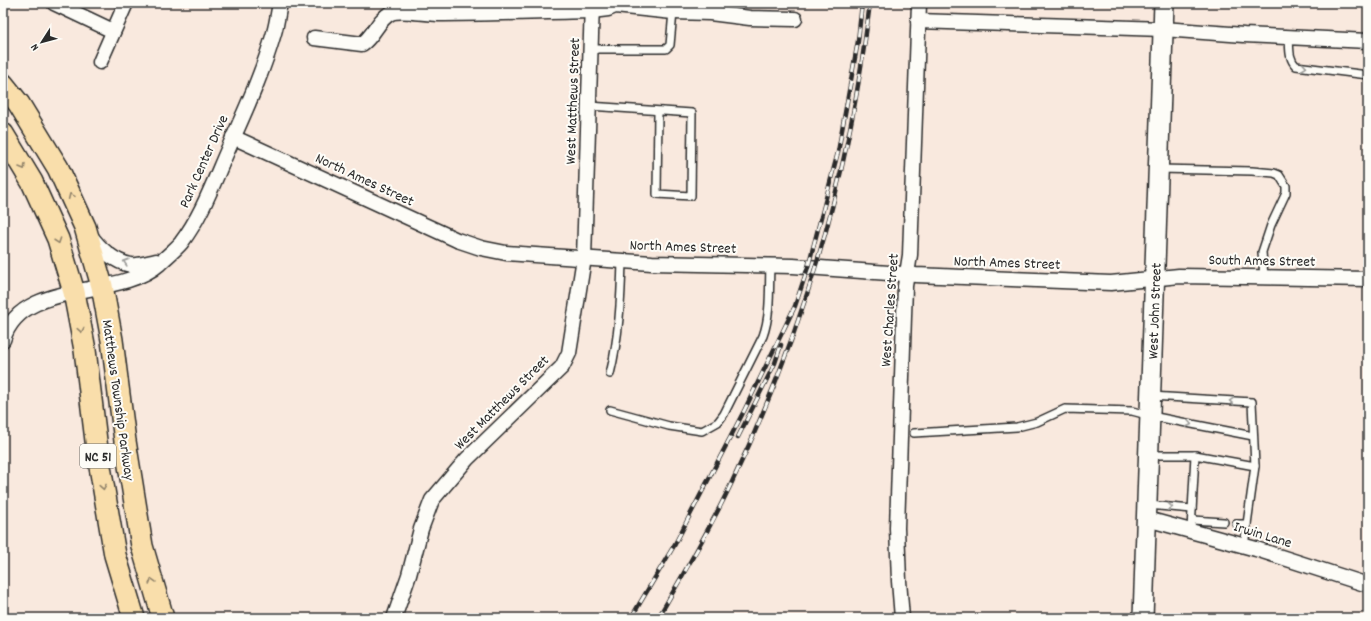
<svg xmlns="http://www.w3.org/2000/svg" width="1371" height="621" font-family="Dekko,sans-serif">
  <rect width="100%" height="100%" fill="#f9e9de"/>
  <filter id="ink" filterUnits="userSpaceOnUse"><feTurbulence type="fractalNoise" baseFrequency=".025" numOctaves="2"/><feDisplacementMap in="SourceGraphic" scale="8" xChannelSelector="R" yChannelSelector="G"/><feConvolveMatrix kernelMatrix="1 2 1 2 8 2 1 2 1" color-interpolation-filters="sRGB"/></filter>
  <g filter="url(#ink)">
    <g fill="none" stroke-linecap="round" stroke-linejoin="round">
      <g stroke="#2b2b2b" stroke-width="10">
        <g id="service">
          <path d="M1289,37C1290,48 1288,58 1296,66L1368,75"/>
          <path d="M591,49H666L670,45L673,12"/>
          <path d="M589,106L692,113L691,196L657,194L658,111"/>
          <path d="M1159,169L1252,171L1274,173L1279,175L1286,186V193L1271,225L1262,252L1264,277"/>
          <path d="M610,374C619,338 621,299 622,261"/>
          <path d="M1151,396L1252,402L1255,466L1195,455L1191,530"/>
          <path d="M610,410L669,426L702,431L718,422L724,414L763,336C771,314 769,289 770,265"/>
          <path d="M914,433L1017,427L1037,422L1065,409L1132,411L1151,416L1253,436"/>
          <path d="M1149,455H1195"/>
          <path d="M1148,505L1192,509"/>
          <path d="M1192,520L1224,522"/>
          <path d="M1236,524H1247"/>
          <path d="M1244,546L1255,466"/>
        </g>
      </g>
      <g stroke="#2b2b2b" stroke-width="17">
        <g id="minor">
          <path d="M54,3L113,31"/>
          <path d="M918,21L1163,29L1244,35L1368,41"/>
          <path d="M314,38L362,44C374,36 378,19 391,13C399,9 426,14 437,14C488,14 540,12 592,11L608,9L615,6L673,12L710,13L750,18L795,19"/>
          <path d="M100,62L126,3"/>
          <path d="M233,137L457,240L481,248L506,253L652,263L793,266L916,275L1111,283L1179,276L1368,279"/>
          <path d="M90,235C99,248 114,262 131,265C139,266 147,263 156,261"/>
          <path d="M3,340C21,278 118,300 159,264C166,257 175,250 181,243C203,214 215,178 230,145C246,109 263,72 274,33C277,23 278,13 280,3"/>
          <path d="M1147,519L1256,549L1368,585"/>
          <path d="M394,618L409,575L421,529L432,500L467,459L562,367L569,353L584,258L592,3"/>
          <path d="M902,618L899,581L897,528L905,286L910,255L919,3"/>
        </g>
      </g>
      <g stroke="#2b2b2b" stroke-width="22">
        <path id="secondary" d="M1143,618L1164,3"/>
      </g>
      <g stroke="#2b2b2b" stroke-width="24">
        <g id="primary">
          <path d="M3,84L19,104L58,168L85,227L102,286L112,340L125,441L142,546L163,618"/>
          <path d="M3,134L32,182L58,239L74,292L85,350L97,449L115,555L134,618"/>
        </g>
      </g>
      <use href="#service" stroke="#fdfcf7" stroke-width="7"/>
      <use href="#minor" stroke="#fdfcf7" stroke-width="14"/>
      <use href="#secondary" stroke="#fdfcf7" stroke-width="19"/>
      <use href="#primary" stroke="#f9deab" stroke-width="21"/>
      <g stroke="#2b2b2b" stroke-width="4.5">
        <g id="rail">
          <path d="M738,437L775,363L781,345"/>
          <path d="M631,618L675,544L745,409L795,306L808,267L838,152L858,41L862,3"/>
          <path d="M658,618C684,573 710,529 732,482C783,375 823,259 847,143C857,97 864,50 870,3"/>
        </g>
      </g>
      <use href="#rail" stroke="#fdfcf7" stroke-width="3" stroke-dasharray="9" stroke-linecap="butt"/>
    </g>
    <defs><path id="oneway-chevron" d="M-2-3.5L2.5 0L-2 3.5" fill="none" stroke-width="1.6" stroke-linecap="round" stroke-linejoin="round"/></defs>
    <g stroke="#9e9e9b">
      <use href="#oneway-chevron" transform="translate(1304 67) rotate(8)"/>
      <use href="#oneway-chevron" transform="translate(126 262) rotate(-163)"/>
      <use href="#oneway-chevron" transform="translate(1232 401) rotate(-176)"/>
      <use href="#oneway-chevron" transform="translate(1189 424) rotate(11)"/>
      <use href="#oneway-chevron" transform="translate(1170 507) rotate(6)"/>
    </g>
    <g stroke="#92846b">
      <use href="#oneway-chevron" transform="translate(23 167) rotate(59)"/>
      <use href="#oneway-chevron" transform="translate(71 196) rotate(-114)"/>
      <use href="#oneway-chevron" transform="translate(58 241) rotate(71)"/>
      <use href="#oneway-chevron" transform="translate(81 330) rotate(79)"/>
      <use href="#oneway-chevron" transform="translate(103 487) rotate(80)"/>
      <use href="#oneway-chevron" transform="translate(152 581) rotate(-106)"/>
    </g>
  </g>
  <g text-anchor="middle" stroke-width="4" stroke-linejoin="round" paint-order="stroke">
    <rect fill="#fdfcf7" stroke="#6a6a68" stroke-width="1" x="80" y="444" width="36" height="24" rx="3"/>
    <g font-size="14" font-weight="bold" fill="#2b2b2b">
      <text x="98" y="461">NC 51</text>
    </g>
    <g font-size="15" fill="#2b2b2b" stroke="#fdfcf7">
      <text transform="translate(572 101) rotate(-88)" y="5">West Matthews Street</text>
      <text transform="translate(203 161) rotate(-66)" y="5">Park Center Drive</text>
      <text transform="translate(365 179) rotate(25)" y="5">North Ames Street</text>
      <text transform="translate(683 246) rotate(2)" y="5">North Ames Street</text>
      <text transform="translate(1262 260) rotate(1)" y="5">South Ames Street</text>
      <text transform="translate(1007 262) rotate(2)" y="5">North Ames Street</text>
      <text transform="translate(889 310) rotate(-86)" y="5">West Charles Street</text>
      <text transform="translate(1154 311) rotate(-88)" y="5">West John Street</text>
      <text transform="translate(119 400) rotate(82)" y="5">Matthews Township Parkway</text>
      <text transform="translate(501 402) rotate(-45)" y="5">West Matthews Street</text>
      <text transform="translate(1263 534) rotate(17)" y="5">Irwin Lane</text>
    </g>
  </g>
  <rect width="1371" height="621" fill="none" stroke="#fdfcf7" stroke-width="16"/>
  <rect x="8" y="8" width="1355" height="605" fill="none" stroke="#2b2b2b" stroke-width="1.5" filter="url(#ink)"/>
  <g transform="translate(42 42) rotate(234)" stroke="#fdfcf7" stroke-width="3" paint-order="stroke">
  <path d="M0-3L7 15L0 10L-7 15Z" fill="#2b2b2b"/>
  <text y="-6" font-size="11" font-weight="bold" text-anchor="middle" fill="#2b2b2b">N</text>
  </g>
</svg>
